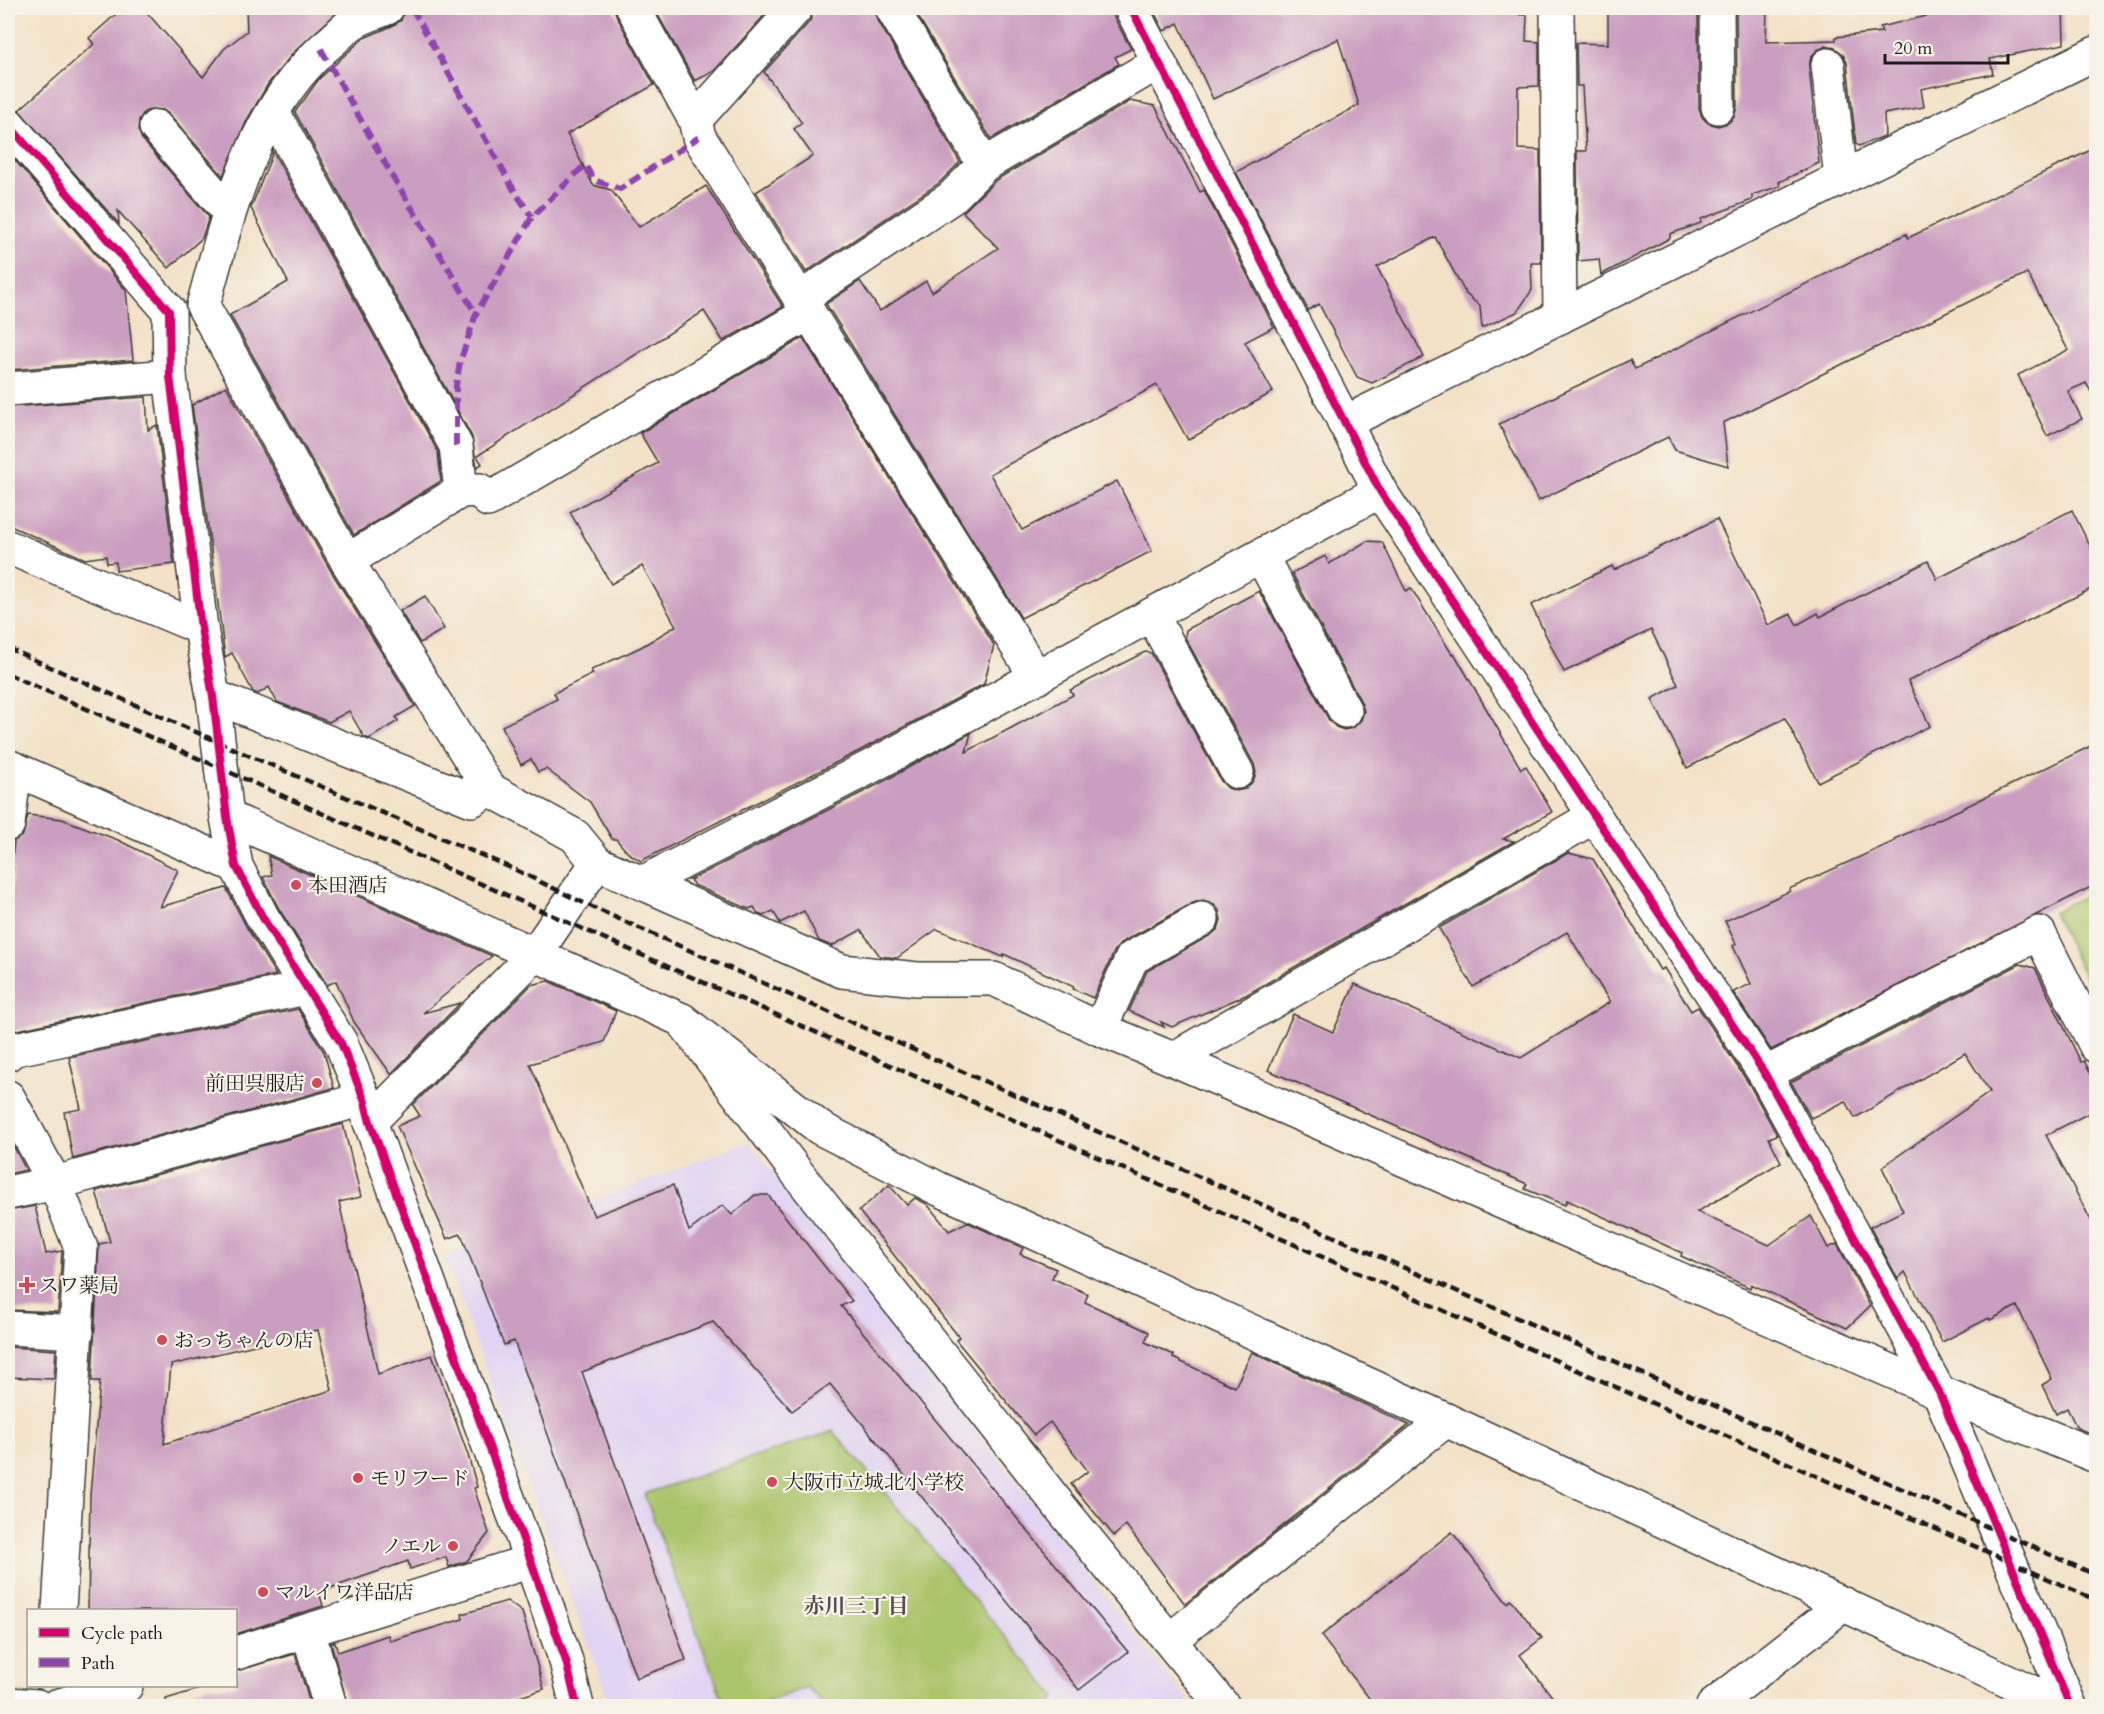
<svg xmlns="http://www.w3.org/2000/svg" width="2104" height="1714" font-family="Cardo,'Noto Serif JP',serif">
  <rect width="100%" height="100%" fill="#f7f3e8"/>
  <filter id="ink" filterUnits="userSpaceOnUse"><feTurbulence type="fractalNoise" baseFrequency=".0167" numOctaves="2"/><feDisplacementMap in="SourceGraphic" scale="12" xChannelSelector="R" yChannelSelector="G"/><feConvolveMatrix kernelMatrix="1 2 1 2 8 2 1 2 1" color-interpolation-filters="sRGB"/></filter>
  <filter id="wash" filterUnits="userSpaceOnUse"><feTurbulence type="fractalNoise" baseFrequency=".008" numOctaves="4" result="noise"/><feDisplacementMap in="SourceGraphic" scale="24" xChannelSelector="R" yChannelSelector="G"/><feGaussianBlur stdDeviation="1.35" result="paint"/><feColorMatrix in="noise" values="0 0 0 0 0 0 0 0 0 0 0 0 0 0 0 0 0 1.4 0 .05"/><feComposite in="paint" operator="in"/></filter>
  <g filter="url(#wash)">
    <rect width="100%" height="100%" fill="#f3e2c7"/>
    <path fill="#e2d4f3" d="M749,1142L1192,1706H611L444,1257Z"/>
    <g fill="#abc56c" stroke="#647044" stroke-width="1.5">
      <path d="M2096,890V987L2091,990L2053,912Z"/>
      <path d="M833,1431L1056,1697L1048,1706H825L807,1687L757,1706H725L644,1494Z"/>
    </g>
    <g id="blocks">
      <g fill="#ca9ec0" fill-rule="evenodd">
        <path d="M123,8H143L203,77L224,49L247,31L246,8H342L293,53L268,84L247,120L223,176L170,115L163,110L152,109L144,112L139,120L138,130L142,139L209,217L202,238L169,268L118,211L119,224L19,110L94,44L89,38Z"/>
        <path d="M405,8H614L617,17L654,85L567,134L593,185L611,190L639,227L706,186L783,307L723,341L704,311L477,456L482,464L477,467L472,437L295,112L319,79L346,54L364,38L394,25L401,20Z"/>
        <path d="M654,8H771L714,71L695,81Z"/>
        <path d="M814,8H873L876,17L960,162L939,183L806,272L756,192L813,156L794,129L802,123L764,72L810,21Z"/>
        <path d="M913,8H1112L1114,17L1131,49L1115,57L1119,64L991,139Z"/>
        <path d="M1152,8H1520V15H1527L1526,41L1539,42V86L1518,87V149L1540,150L1541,263H1531L1532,290L1517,312L1482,328L1480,306L1466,294L1435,237L1377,267L1424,357L1372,383L1357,377L1319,304L1308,310L1236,172L1359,105L1338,39L1213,99L1178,23L1164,31Z"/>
        <path d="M1608,8H1698L1699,108L1702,117L1708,123L1718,126L1728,123L1734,117L1737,107L1736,8H1767L1766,42L1836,40V37L1882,32L1880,27L1960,8H2063L2064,44L1990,59L1993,74L1921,89L1924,107L1884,114L1885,136L1859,146L1856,144L1847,63L1843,54L1835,48L1826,46L1817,50L1811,57L1809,67L1819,163L1779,182L1780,186L1752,195V200L1701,219V223L1670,234V238L1601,275L1599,259L1578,261L1577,151H1586L1582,86H1577L1576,43L1608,44Z"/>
        <path d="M1130,101L1155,106L1200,192L1204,190L1274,327L1245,342L1273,392L1188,440L1157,385L990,474L1022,530L1117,481L1152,551L1021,618L826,304L860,281L880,311L926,281L932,292L998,248L963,212L996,180Z"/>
        <path d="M2097,147V402L2086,383L2068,391L2082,419L2047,436L2018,375L2068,350L2027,273L1723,423L1728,466L1675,450L1668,437L1538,501L1499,424L1630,360L1635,369L1906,234L1908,238Z"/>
        <path d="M8,152L126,290L133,360L8,370Z"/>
        <path d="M273,152L438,452L441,481L354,535L230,315L288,282L251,208Z"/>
        <path d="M803,338L994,645L984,684L859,751L641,861L628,853L616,839H612L590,802L546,769L538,772L531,759L521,765L502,726L557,699L554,693L593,674L591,670L641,647L676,626L642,566L611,584L570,512L658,463L640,433Z"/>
        <path d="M226,386L331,571L415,706L396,717L398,721L369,739L364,737L349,711L329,722L277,702L269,687L258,694L253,692L232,653L225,657L192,405Z"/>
        <path d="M146,397L148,430L157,425L174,564L116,571V562L107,563L106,556L85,559L8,525V407Z"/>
        <path d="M2072,510L2097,560V586L1908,681L1930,726L1818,782L1785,718L1687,768L1652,699L1678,685L1651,630L1564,672L1531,605L1612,566L1614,570L1717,519L1768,625L1791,614L1797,625L1818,613L1820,617L1928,561L1937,579Z"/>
        <path d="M1367,541L1382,542L1406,591L1411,588L1452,654L1454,653L1521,769L1526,766L1552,812L1503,839L1514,841L1246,995L1172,1027L1161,1022L1164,1027L1129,1011L1147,971L1211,935L1218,929L1221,920L1219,910L1212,903L1203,900L1193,903L1122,942L1115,950L1093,998L1073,989L1074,987L1004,954L1003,957L937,929L897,958L880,956L861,930L832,946L819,941L804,911L780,923L773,911L763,916L758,914L754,907L749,909L694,885L690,880L877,785L971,733L966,752L1073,695L1070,690L1145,652L1151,653L1221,781L1228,788L1236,791L1245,789L1253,781L1256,773L1254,764L1185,637L1186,630L1259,591L1329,720L1336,727L1344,730L1353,728L1361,720L1364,711L1361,702L1292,573L1325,556L1329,564Z"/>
        <path d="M425,596L444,629L420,643L400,611Z"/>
        <path d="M2097,743V884L1771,1050L1733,992L1751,984L1733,946L1736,944L1725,921L1790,891L1789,889L1895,841L1894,839L1959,810Z"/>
        <path d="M28,815L62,819L118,840L178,870L160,907L226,888L247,928L276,975L8,1032V916L13,868H11L14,841L23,835Z"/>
        <path d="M1568,853L1593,859L1660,970L1664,968L1691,1011L1698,1007L1749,1084L1777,1135L1769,1138L1781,1162L1697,1212L1769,1245L1811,1216L1828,1248L1837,1244L1870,1306L1847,1328L1751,1284L1750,1288L1681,1256L1682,1253L1567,1200L1565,1205L1525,1189L1527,1184L1268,1070L1293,1014L1333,1032L1355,984L1521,1058L1610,1002L1567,932L1473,987L1439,928Z"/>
        <path d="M268,856L492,956L423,1013L460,1003L391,1074L354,1022L336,981L327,985L279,909L263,877L272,875Z"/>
        <path d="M2020,964L2035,968L2081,1062L2084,1061L2097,1085V1109L2046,1135L2097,1232V1436L2077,1428L2067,1408L2056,1414L2042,1385L2052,1379L2017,1306L1990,1320L1989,1318L1942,1342L1905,1272L1898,1279L1870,1227L1903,1211L1882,1167L1990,1092L1965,1053L1855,1118L1846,1101L1811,1118L1791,1082Z"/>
        <path d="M548,981L616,1011L604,1042L530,1064L594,1216L673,1185L689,1231L723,1205L732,1215L755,1195H768L852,1301L841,1306L1128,1652L1079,1690L830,1384L792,1411L713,1322L582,1372L686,1660L636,1678L514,1341L504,1345L461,1234L447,1239L397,1126L420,1116L413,1105L531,985Z"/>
        <path d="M298,1009L324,1052L334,1088L73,1159L64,1112L81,1109L69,1057Z"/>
        <path d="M343,1124L361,1197L339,1202L378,1374L432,1355L468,1455L477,1487L474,1488L489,1533L467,1561L449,1567L446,1557L410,1569L408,1561L319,1592L323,1606L236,1634V1611H88L90,1495L100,1381H92L99,1244L110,1242L96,1191ZM318,1330L332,1390L164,1444L171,1365Z"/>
        <path d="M14,1147L26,1170L8,1174V1148Z"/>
        <path d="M889,1185L907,1205L915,1198L927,1204L949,1231L967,1222L1023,1248L1020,1254L1056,1269L1052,1278L1088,1294L1085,1302L1149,1332L1145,1342L1174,1355L1173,1358L1235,1387L1252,1352L1409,1425L1185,1604L1126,1525L1114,1536L1071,1484L1088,1471L1050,1422L1034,1435L956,1340L959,1337L859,1211Z"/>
        <path d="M35,1206L46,1254L62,1251L58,1312L8,1310V1211Z"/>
        <path d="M8,1347L56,1350L54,1379L8,1377Z"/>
        <path d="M1452,1532L1507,1603L1511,1600L1542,1638L1520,1655L1560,1707H1376L1321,1636Z"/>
        <path d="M507,1601L522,1612L544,1689L490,1707H348L331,1643L335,1642L338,1652L388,1635L390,1641L463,1619L462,1614Z"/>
        <path d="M295,1654L311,1707H167L166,1699L209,1686H236V1671Z"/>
      </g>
    </g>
  </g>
  <g filter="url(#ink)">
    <use href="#blocks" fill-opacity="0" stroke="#3c3a36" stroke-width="1.5"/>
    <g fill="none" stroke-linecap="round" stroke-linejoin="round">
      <g stroke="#3c3a36" stroke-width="36">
        <g id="minor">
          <path d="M387,8C377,12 364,16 354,22C346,27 340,34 333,40C253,105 229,212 203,306L347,561L489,789L575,836L597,863"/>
          <path d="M633,8L695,120L699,137L1037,678"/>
          <path d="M892,8L984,165"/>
          <path d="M1131,8L1380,491L1765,1074L1939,1392L2070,1706"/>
          <path d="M1557,8L1560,317"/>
          <path d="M1717,8L1718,107"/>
          <path d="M1828,65L1841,178"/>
          <path d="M273,112L456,446L461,491"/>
          <path d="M695,120L796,8"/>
          <path d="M8,124L169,311L170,376L201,628L213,696L227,817L236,866L263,918L341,1043L364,1099L370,1122L531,1561L566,1661L577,1706"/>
          <path d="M156,127L229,212"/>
          <path d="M801,298L951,198L984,165L1159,62"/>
          <path d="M8,389L170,376"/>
          <path d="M1344,423L2096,53"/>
          <path d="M8,547L201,628"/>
          <path d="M1261,556L1345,711"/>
          <path d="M347,561L461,491L479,490L488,500L809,313"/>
          <path d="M1152,615L1237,772"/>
          <path d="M213,696L472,800L489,789"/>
          <path d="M8,766L236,866"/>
          <path d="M227,817L682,1020L798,1174L1061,1508L1223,1706"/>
          <path d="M8,824L15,769"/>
          <path d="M642,883L842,971L917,979H994L1100,1029L1173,1059L1939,1392L2096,1456"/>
          <path d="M682,1020L820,1128L939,1189L1446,1420L2062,1706"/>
          <path d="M1100,1029L1132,958L1202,919"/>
          <path d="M8,1054L11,1050L306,988"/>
          <path d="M1173,1059L1595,816"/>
          <path d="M1765,1074L2039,933L2096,1046"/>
          <path d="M8,1097L55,1183L81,1248L59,1610"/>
          <path d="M370,1122L535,954L597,863L642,883L868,768L1380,491"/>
          <path d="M8,1193L55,1183L364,1099"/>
          <path d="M8,1328L77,1332"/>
          <path d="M308,1631L330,1706"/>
          <path d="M1170,1640L1446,1420"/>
          <path d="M236,1653L531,1561"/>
          <path d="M8,1704L37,1706"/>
          <path d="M56,1706L126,1686"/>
          <path d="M1713,1706L1844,1604"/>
        </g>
      </g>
      <use href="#minor" stroke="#fff" stroke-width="33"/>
      <g stroke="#1c1c1c" stroke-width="4.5" stroke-dasharray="9 4.5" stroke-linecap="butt">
        <path d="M8,648L243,753L516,870L592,907L2096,1575"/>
        <path d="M8,674L2096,1600"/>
      </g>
      <g stroke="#8e44ad" stroke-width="6" stroke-dasharray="12 6" stroke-linecap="butt">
        <path d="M412,8L515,192L532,217"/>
        <path d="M321,49L390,172L476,314"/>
        <path d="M456,446V385L460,362L476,314L532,217L585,165L594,180L620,189L699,137"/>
      </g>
      <g stroke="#f7f3e8" stroke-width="11">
        <g id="cycleway">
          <path d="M1131,8L1380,491L1765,1074L1939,1392L2070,1706"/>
          <path d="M8,124L169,311L170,376L201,628L213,696L227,817L236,866L263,918L341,1043L364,1099L370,1122L531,1561L566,1661L577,1706"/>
        </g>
      </g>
      <use href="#cycleway" stroke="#d6006c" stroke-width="8"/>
    </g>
  </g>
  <g fill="#d1495b" stroke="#f7f3e8" stroke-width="2">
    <circle cx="296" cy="885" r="6"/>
    <circle cx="317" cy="1083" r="6"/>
    <path d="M24 1276h6v6h6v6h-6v6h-6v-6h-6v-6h6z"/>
    <circle cx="162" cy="1340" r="6"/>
    <circle cx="358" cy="1478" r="6"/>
    <circle cx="772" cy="1482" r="6"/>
    <circle cx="453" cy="1546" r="6"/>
    <circle cx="263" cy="1592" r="6"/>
  </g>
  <g text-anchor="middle" stroke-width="4.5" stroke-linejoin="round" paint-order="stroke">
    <g font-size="20" fill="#1c1c1c" stroke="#f7f3e8" text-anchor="start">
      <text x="308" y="892">本田酒店</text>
      <text x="305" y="1090" text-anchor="end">前田呉服店</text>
      <text x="39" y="1292">スワ薬局</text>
      <text x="174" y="1347">おっちゃんの店</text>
      <text x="370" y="1485">モリフード</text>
      <text x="784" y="1489">大阪市立城北小学校</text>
      <text x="441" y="1553" text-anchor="end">ノエル</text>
      <text x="275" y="1599">マルイワ洋品店</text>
    </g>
    <g font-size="21" font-weight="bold" fill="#594a55" stroke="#f7f3e8">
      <text x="856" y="1613">赤川三丁目</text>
    </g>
  </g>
  <rect width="2104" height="1714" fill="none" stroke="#f7f3e8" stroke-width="30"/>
  <rect x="27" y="1609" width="210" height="78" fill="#f7f3e8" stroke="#9f9d96" stroke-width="1.5"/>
  <rect x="39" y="1628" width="30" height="9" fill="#d6006c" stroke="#9f9d96" stroke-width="1.5"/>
  <text x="81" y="1639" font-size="18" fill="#1c1c1c">Cycle path</text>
  <rect x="39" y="1658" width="30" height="9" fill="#8e44ad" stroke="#9f9d96" stroke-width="1.5"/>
  <text x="81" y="1669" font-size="18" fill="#1c1c1c">Path</text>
  <path d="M1885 54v9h123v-9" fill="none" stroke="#1c1c1c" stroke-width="3"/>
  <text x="1894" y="54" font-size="18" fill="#1c1c1c" stroke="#f7f3e8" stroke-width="4.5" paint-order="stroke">20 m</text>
</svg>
